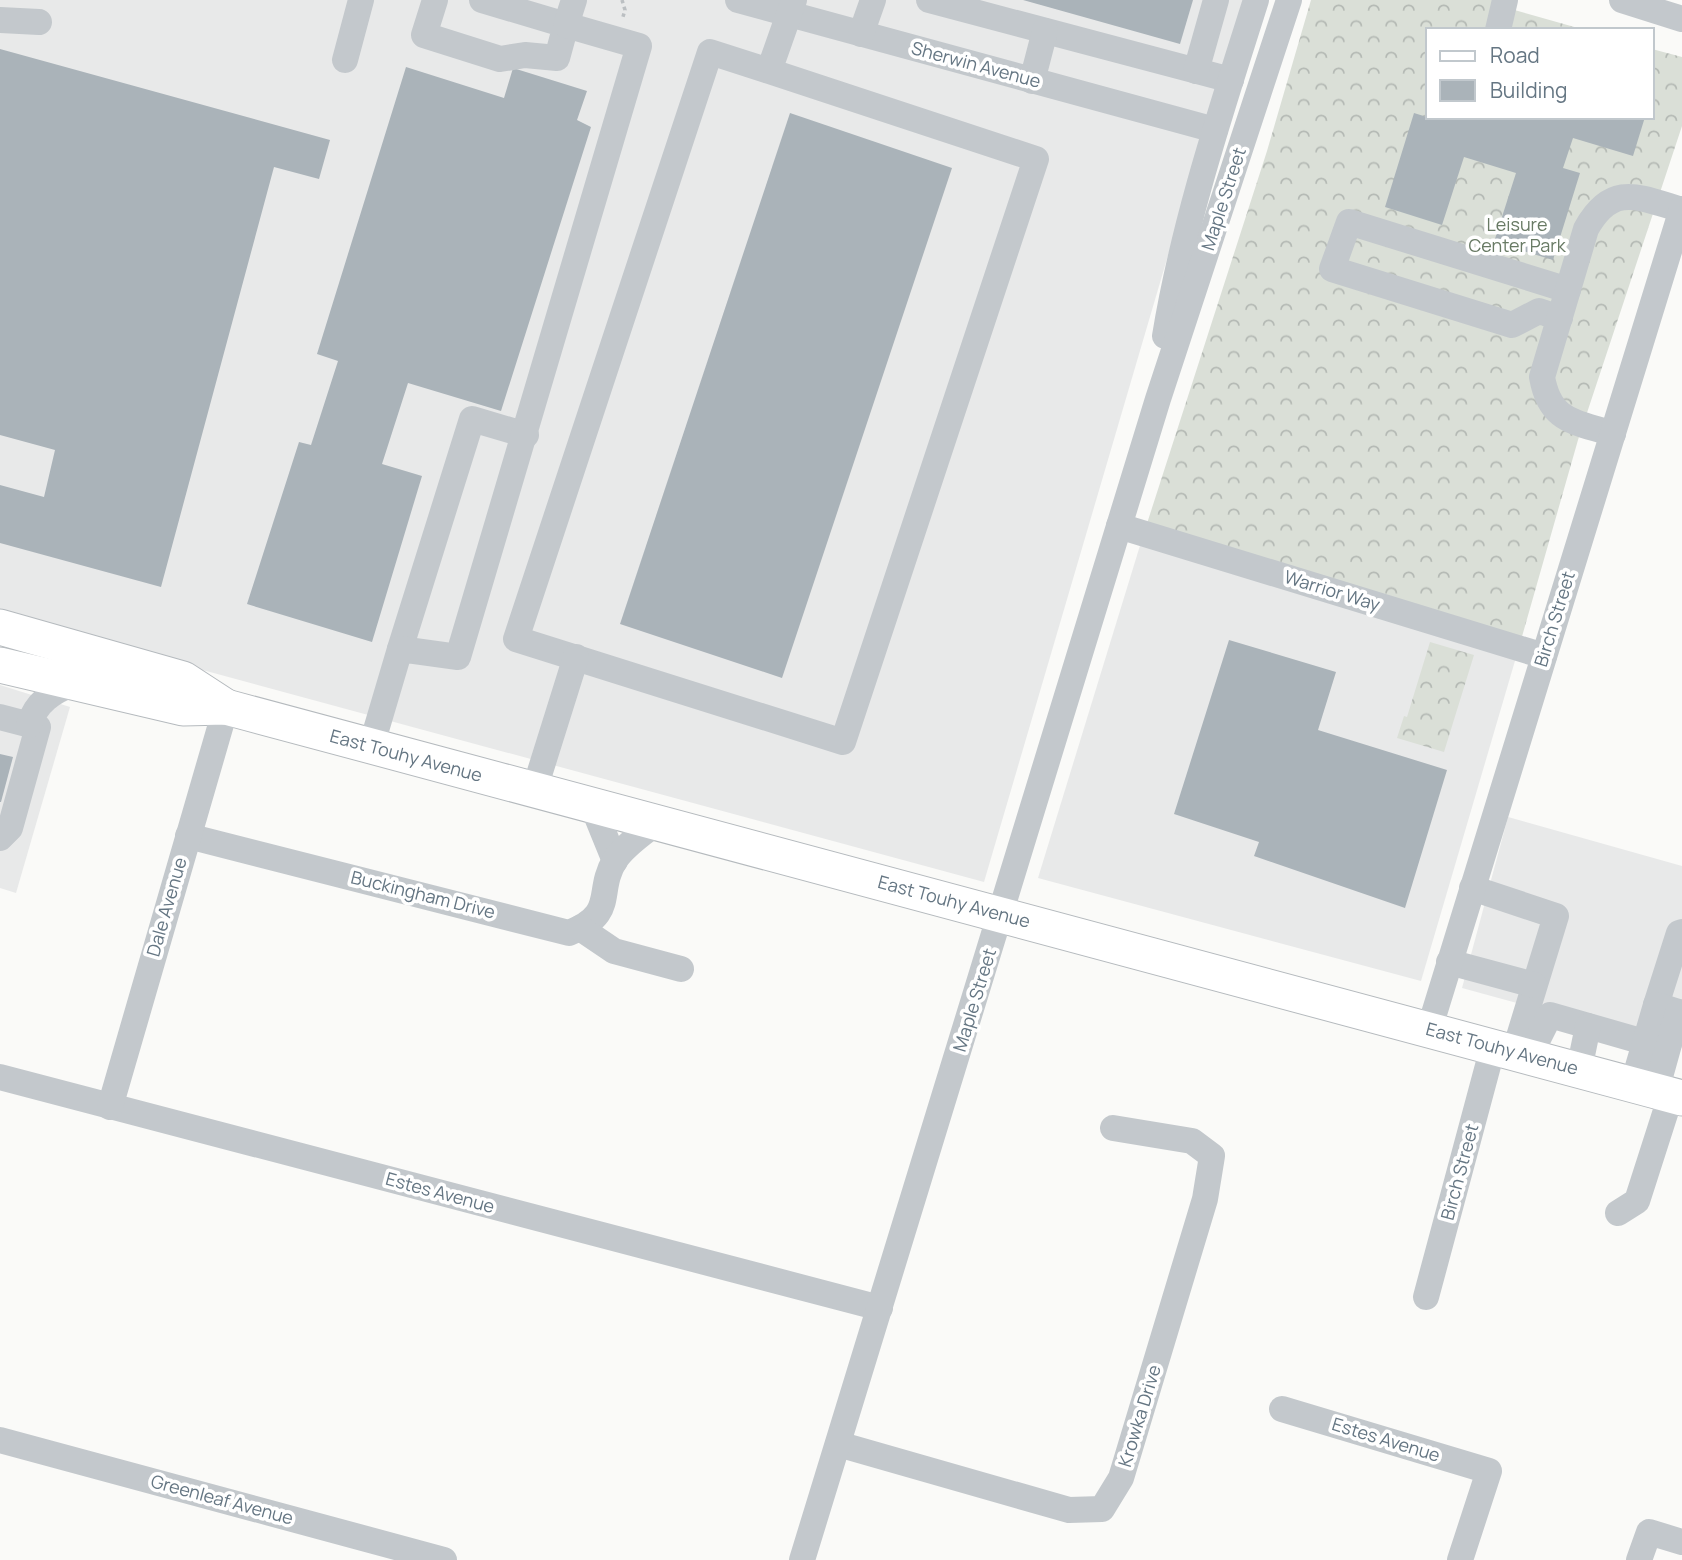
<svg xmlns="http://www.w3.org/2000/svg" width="1682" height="1560" font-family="Manrope,sans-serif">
  <defs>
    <pattern id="forest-crowns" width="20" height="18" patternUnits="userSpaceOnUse" patternTransform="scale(1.75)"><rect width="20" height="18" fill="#dadfd7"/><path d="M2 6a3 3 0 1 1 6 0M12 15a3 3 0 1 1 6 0" fill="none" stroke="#b4b9b4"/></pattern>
  </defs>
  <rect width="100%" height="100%" fill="#fafaf8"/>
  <g fill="#e8e9e9">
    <path d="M0,0H1243L984,882L0,615Z"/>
    <path d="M1142,539L1517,654L1421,981L1038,878Z"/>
    <path d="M0,685L70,707L16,893L0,888Z"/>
    <path d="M1508,817L1682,866V1048L1462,988Z"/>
  </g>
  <g fill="url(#forest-crowns)">
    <path d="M1311,0H1497V5L1585,30H1428V117H1652V49L1682,57V126L1578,440L1517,654L1142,539L1267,151Z"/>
    <path d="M1430,642L1474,655L1444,752L1397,738L1404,716L1407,717Z"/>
  </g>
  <g fill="#aab3b9">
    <path d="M1023,0H1193L1180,44Z"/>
    <path d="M0,49L330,140L319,179L274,167L161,587L0,543V485L44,497L55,450L0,435Z"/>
    <path d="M406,67L504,98L513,68L587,91L577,120L591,127L501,411L408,383L382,464L422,476L372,642L247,604L299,442L311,445L338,361L317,354Z"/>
    <path d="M790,113L952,168L782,678L620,624Z"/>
    <path d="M1414,113L1430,118L1645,117L1633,156L1573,138L1563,168L1580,173L1553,260L1494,242L1516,173L1464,157L1442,225L1385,207Z"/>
    <path d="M1229,640L1336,672L1318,730L1447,770L1405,908L1254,856L1259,842L1174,814Z"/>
    <path d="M0,754L13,757L1,802H0Z"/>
  </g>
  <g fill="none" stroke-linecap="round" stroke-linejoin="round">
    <g stroke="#b5babe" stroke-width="37">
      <g id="major">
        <path d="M0,627L183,679L226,707"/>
        <path d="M0,665L183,708L226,707L1682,1098"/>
      </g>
    </g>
    <path stroke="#bbbfc2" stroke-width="3.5" stroke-dasharray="3.5 3.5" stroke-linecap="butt" d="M622,0L625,10L622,20"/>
    <g stroke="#c3c8cc" stroke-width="26">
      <path d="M435,0L424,35L500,59L525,55L557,58L566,25L482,0"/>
      <path d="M738,0L1215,130"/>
      <path d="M929,0L1231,80"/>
      <path d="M1622,0L1682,19"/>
      <path d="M0,20L39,22"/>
      <path d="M1498,30L1505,0"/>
      <path d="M861,34L873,0"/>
      <path d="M345,60L361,0"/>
      <path d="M769,71L1036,159L843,742L516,639L710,52L769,71L794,0"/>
      <path d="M1196,71L1216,0"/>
      <path d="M1032,81L1045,31"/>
      <path d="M1560,318L1539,311L1512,325L1332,269L1349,222L1568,290"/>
      <path d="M1165,336C1184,221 1221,111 1256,0"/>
      <path d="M1613,434C1574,421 1550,422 1542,377L1586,229C1612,182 1638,197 1682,210"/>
      <path d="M1119,526L1544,656"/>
      <path d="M400,649L472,419L526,435"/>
      <path d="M0,717L38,727L10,828L0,838"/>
      <path d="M29,725C36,702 52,692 74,683"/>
      <path d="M371,747L400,649L458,657L639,46L566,25L574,0"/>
      <path d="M534,791L576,657"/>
      <path d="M593,807L615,861"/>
      <path d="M188,836L569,933C618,913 595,893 615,860C625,845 642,834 656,823"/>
      <path d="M1472,888L1556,916L1514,1053"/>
      <path d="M580,928L614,951L681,969"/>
      <path d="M1449,962L1534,985"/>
      <path d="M1656,1005L1679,933L1682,932"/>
      <path d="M1429,1030L1682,209"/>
      <path d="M1529,1057L1550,1015L1644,1042"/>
      <path d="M1579,1070L1588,1026"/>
      <path d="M0,1077L880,1308"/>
      <path d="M1633,1084L1656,1005L1682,1013"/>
      <path d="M1656,1091L1678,1012"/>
      <path d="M110,1107L226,707"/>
      <path d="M1618,1213L1637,1201L1671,1095"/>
      <path d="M1426,1297L1493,1047"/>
      <path d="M1282,1409L1489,1471L1460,1560"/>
      <path d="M0,1440L444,1560"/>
      <path d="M838,1444L1069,1510L1102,1509L1121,1478L1205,1199L1212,1156L1192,1141L1113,1128"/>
      <path d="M802,1560L1158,399L1289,0"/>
      <path d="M1639,1560L1649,1532L1682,1542"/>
    </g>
    <use href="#major" stroke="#fff" stroke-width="35"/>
  </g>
  <g text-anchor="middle" stroke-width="7" stroke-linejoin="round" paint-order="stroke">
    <g font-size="18" fill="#657683" stroke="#fff">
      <text transform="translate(976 65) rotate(15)" y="6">Sherwin Avenue</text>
      <text transform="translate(1224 199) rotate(-72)" y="6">Maple Street</text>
      <text transform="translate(1332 591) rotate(17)" y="6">Warrior Way</text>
      <text transform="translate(1555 619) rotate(-73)" y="6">Birch Street</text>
      <text transform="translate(406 756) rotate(15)" y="6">East Touhy Avenue</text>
      <text transform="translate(423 895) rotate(14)" y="6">Buckingham Drive</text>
      <text transform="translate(954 902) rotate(15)" y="6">East Touhy Avenue</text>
      <text transform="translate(167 907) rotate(-74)" y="6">Dale Avenue</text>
      <text transform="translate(975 1000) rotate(-73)" y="6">Maple Street</text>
      <text transform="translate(1502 1049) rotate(15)" y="6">East Touhy Avenue</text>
      <text transform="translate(1460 1172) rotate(-75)" y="6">Birch Street</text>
      <text transform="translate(440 1193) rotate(15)" y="6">Estes Avenue</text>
      <text transform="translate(1140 1416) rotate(-73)" y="6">Krowka Drive</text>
      <text transform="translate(1386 1440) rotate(17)" y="6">Estes Avenue</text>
      <text transform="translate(222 1500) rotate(15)" y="6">Greenleaf Avenue</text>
    </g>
    <g font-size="18" fill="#687a64" stroke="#fff">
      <text x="1517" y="231">Leisure<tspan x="1517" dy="21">Center Park</tspan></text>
    </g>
  </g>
  <rect x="1426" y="28" width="228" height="91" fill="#ffffff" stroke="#c1c8cd" stroke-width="2"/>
  <rect x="1440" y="51" width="35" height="10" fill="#ffffff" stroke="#c1c8cd" stroke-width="2"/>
  <text x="1490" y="63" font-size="21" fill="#657683">Road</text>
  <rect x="1440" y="80" width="35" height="21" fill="#aab3b9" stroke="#c1c8cd" stroke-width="2"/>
  <text x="1490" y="98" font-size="21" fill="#657683">Building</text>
</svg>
